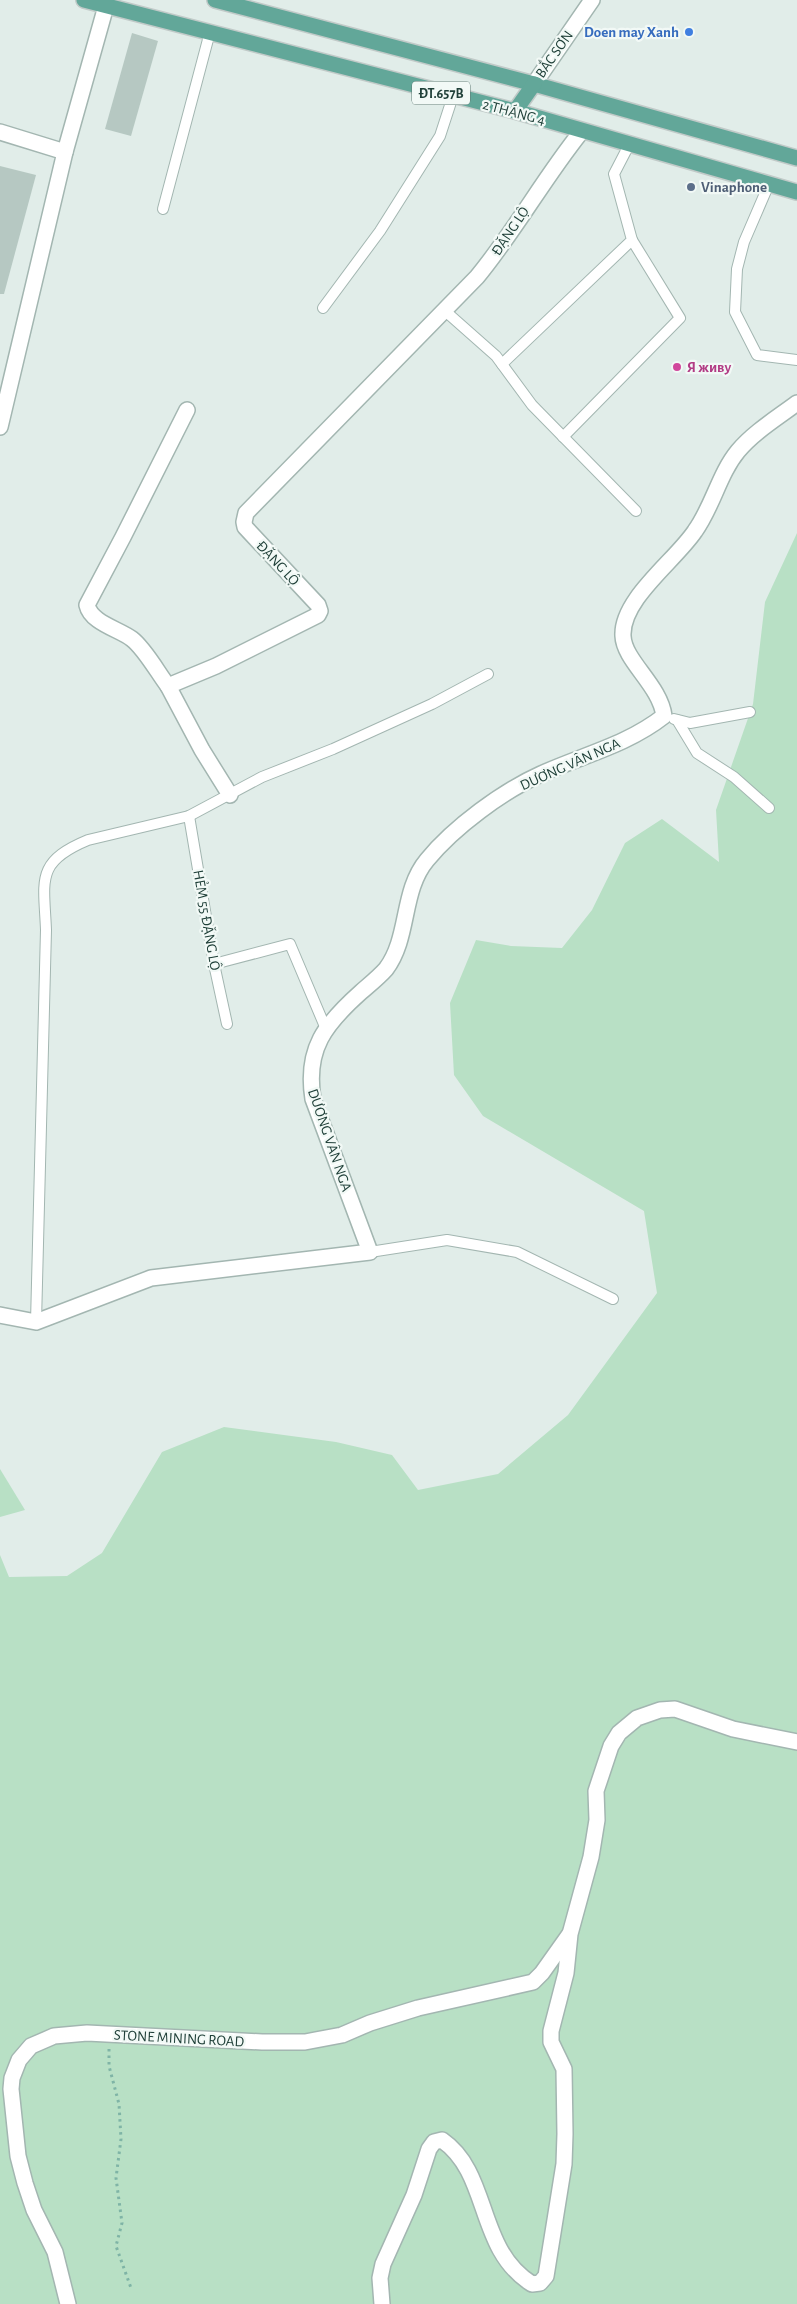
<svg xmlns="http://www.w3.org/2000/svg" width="797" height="2304" font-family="'Alegreya Sans',sans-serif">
  <rect width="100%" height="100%" fill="#e1ede9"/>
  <g fill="#b8e0c5">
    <path d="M797,533V2304H0V1555L9,1577L67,1576L102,1553L162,1452L224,1427L336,1442L392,1455L418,1490L498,1474L568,1415L657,1293L644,1211L483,1116L454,1075L450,1003L476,940L511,946L562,948L592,910L625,843L662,819L719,862L716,810L753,704L765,602Z"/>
    <path d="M0,1469L25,1510L0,1517Z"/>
  </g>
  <g fill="#b6c8c2">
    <path d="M132,33L158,41L131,136L105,129Z"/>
    <path d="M0,166L36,175L4,294H0Z"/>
  </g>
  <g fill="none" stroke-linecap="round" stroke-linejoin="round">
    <g stroke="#a3b6b1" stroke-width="12">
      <g id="lane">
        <path d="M769,184L744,242L737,269L735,312L757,355L797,360"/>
        <path d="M163,209L210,32"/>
        <path d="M323,308L380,231L440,136L453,96"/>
        <path d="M444,310L496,356L532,405L636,511"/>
        <path d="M502,364L632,240L614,174L629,145"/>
        <path d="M563,437L680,318L632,240"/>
        <path d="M674,719L690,723L750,712"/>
        <path d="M677,720L697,753L734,777L769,808"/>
        <path d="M189,816L214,964L227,1024"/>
        <path d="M214,964L290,944L326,1029"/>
        <path d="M370,1252L447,1240L517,1252L613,1299"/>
        <path d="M36,1322L46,930C44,880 35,862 88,840L189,816L262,777L333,749L432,704L488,674"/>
      </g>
    </g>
    <g stroke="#a3b6b1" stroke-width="18">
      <g id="street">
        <path d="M534,84L592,0"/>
        <path d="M0,132L65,152L0,427"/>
        <path d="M65,152L106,6"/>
        <path d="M187,410L123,537L87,605C91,623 119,629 132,639C145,649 158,673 168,686L216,666L318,615L320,611L318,605L245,527L244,522L246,513L477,277C515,231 544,178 581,132"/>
        <path d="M168,686L202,750L230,795"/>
        <path d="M0,1315L36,1322L151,1278L370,1252L313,1099C305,1049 325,1024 361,992C369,985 379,977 386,969C410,937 401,891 427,860C454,827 503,791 541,774C583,755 627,745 664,716C660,685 624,661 623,636C621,599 676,560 695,531C713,506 719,474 738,451C754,432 777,418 797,403"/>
        <path d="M68,2304L55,2252L34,2210L25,2183L18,2156L11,2089L12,2078L19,2060L31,2046L54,2036L87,2033L262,2042H305L342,2035L370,2023L418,2008L533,1982L542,1973L569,1935"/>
        <path d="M382,2304L380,2278L383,2264L414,2195L429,2149L434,2142L442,2140C491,2174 476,2249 532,2284L540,2283L546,2276L564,2164L565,2134L564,2069L551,2042V2031L566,1973L570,1934L591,1857L597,1820L596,1791L611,1746L619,1733L637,1718L660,1710L675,1709L733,1729L797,1742"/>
      </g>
    </g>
    <g stroke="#c1cac8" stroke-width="18">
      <g id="primary">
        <path d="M84,0L515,111L797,192"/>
        <path d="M215,0L534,84L797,158"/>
        <path d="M515,111L534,84"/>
      </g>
    </g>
    <path stroke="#7fb4a6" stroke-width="3" stroke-dasharray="2.5 4" stroke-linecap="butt" d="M109,2049V2066L119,2104L121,2139L116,2178L122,2223L116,2246L131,2288"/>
    <use href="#lane" stroke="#fff" stroke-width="10"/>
    <use href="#street" stroke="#fff" stroke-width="15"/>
    <use href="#primary" stroke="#62a799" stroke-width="15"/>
  </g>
  <circle fill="#3f7fe0" stroke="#f2f9f6" stroke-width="2" cx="689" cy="32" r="5"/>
  <circle fill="#5c6f8a" stroke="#f2f9f6" stroke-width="2" cx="691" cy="187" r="5"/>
  <circle fill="#d1479c" stroke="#f2f9f6" stroke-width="2" cx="677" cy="367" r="5"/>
  <g text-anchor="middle" stroke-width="4.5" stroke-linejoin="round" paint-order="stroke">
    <rect fill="#f2f9f6" stroke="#5f7872" stroke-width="1" x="412" y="81.5" width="58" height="23" rx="4"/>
    <g font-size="14" font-weight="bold" fill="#204039">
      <text x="441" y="98">ĐT.657B</text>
    </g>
    <g font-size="15" font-weight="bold" fill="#366cbe" stroke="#f2f9f6" text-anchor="end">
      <text x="679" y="37">Doen may Xanh</text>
    </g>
    <g font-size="15" fill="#204039" stroke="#f2f9f6">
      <text transform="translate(554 54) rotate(-55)" y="5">BẮC SƠN</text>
      <text transform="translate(514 112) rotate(15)" y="5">2 THÁNG 4</text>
      <text transform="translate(510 231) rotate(-56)" y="5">ĐẶNG LỘ</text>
      <text transform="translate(278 563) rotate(47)" y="5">ĐẶNG LỘ</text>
      <text transform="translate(570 764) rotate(-24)" y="5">DƯƠNG VÂN NGA</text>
      <text transform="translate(207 920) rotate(80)" y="5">HẺM 55 ĐẶNG LỘ</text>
      <text transform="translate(330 1140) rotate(71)" y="5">DƯƠNG VÂN NGA</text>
      <text transform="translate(179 2038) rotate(3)" y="5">STONE MINING ROAD</text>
    </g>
    <g font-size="15" font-weight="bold" fill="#4e5e75" stroke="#f2f9f6" text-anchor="start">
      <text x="701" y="192">Vinaphone</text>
    </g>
    <g font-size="15" font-weight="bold" fill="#b23c85" stroke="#f2f9f6" text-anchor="start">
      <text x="687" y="372">Я живу</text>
    </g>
  </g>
</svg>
